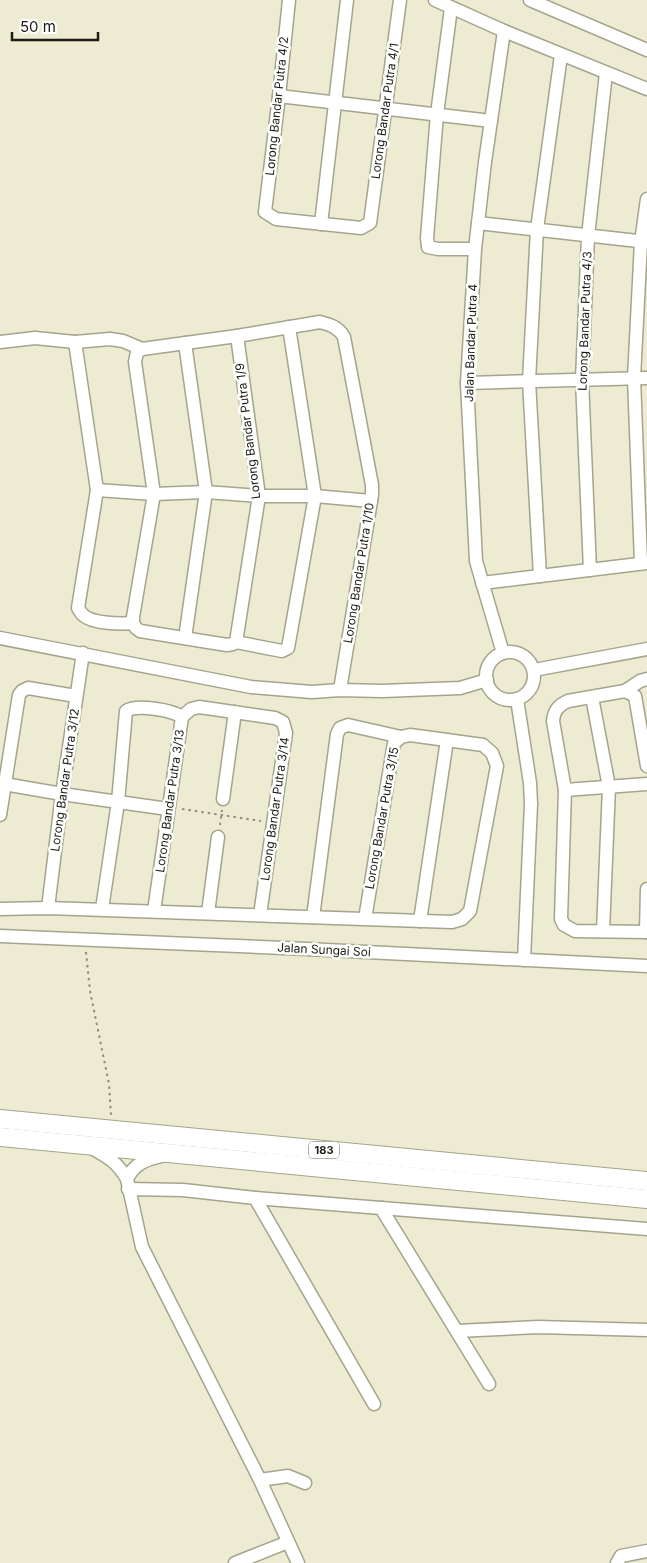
<svg xmlns="http://www.w3.org/2000/svg" width="647" height="1563" font-family="Inter,sans-serif">
  <rect width="100%" height="100%" fill="#edecd3"/>
  <g fill="none" stroke-linecap="round" stroke-linejoin="round">
    <g stroke="#a5a48c" stroke-width="15">
      <g id="minor">
        <path d="M289,0L279,96L265,212L276,219L361,228L370,223L400,0"/>
        <path d="M435,0L504,31L647,89"/>
        <path d="M530,0L647,50"/>
        <path d="M451,8L437,114L427,238L428,247L438,249H475"/>
        <path d="M279,96L491,121"/>
        <path d="M478,223L647,242"/>
        <path d="M321,224L347,0"/>
        <path d="M0,342L35,338L75,342"/>
        <path d="M467,383L647,378"/>
        <path d="M97,490L154,494L206,492L259,496H315L371,501"/>
        <path d="M641,563L634,378L641,242L647,199"/>
        <path d="M590,570L582,380L588,236L606,73"/>
        <path d="M540,576L529,381L537,229L561,55"/>
        <path d="M482,583L647,563"/>
        <path d="M133,623C121,624 93,624 83,615C81,613 80,611 78,608L97,490L75,342L110,339L123,341L142,349L237,336L320,322C331,325 338,327 344,337L372,485V495L340,690"/>
        <path d="M133,623L136,628L140,631L227,645L233,644L236,642L259,496L237,336"/>
        <path d="M133,623V617L154,494L135,362L137,352L142,349"/>
        <path d="M0,638L251,687L312,692L340,690L382,691L460,688L487,680"/>
        <path d="M185,638L206,492L185,343"/>
        <path d="M236,642L282,651L288,648L315,496L289,327"/>
        <circle cx="510" cy="676" r="24"/>
        <path d="M503,653L476,561L467,383L475,249L485,162L504,31"/>
        <path d="M534,670L647,649"/>
        <path d="M647,679L640,681L625,691L568,701C559,705 554,710 553,721L565,790L561,919L564,925L575,931L647,932"/>
        <path d="M625,691L635,696L647,766"/>
        <path d="M592,697L609,787L603,931"/>
        <path d="M517,699L530,783L531,804L524,960"/>
        <path d="M4,784L62,794L168,809"/>
        <path d="M565,790L647,784"/>
        <path d="M223,799L235,712"/>
        <path d="M0,815L19,695L22,691L28,688L76,696"/>
        <path d="M48,908L62,794L83,653"/>
        <path d="M0,909L48,908L452,922L462,919L470,911L497,766L492,753L483,745L410,735L401,737L394,743L365,919"/>
        <path d="M102,909L118,802L126,711C137,704 172,710 182,717"/>
        <path d="M154,911L182,717L191,709L199,707L275,718L283,722L286,733L260,915"/>
        <path d="M208,913L218,837"/>
        <path d="M313,917L337,734L340,728L348,725L401,737"/>
        <path d="M420,921L447,740"/>
        <path d="M646,932L647,889"/>
        <path d="M0,936L307,949L647,966"/>
        <path d="M92,1148C108,1157 117,1162 127,1179L142,1247L260,1480L298,1563"/>
        <path d="M127,1179C134,1164 146,1159 162,1156"/>
        <path d="M128,1189L183,1190L255,1198L374,1404"/>
        <path d="M255,1198L381,1208L489,1384"/>
        <path d="M381,1208L647,1229"/>
        <path d="M457,1331L538,1327L647,1330"/>
        <path d="M260,1480L288,1476L305,1483"/>
        <path d="M235,1563L288,1542"/>
        <path d="M617,1563L621,1556L647,1551"/>
      </g>
    </g>
    <g stroke="#a5a48c" stroke-width="20">
      <g id="highway">
        <path d="M0,1119L647,1181"/>
        <path d="M0,1137L647,1199"/>
      </g>
    </g>
    <g stroke="#8d8d7b" stroke-width="2" stroke-dasharray="2.5 4" stroke-linecap="butt">
      <path d="M182,809L261,821"/>
      <path d="M220,825L222,810"/>
      <path d="M86,952L90,991L109,1084L111,1115"/>
    </g>
    <use href="#minor" stroke="#fff" stroke-width="12"/>
    <use href="#highway" stroke="#fff" stroke-width="18"/>
  </g>
  <g text-anchor="middle" stroke-width="5" stroke-linejoin="round" paint-order="stroke">
    <rect fill="#fff" stroke="#60605a" stroke-width="1" x="309" y="1141.5" width="30" height="17" rx="4"/>
    <g font-size="11" font-weight="bold" fill="#1c1c13">
      <text x="324" y="1154">183</text>
    </g>
    <g font-size="12" fill="#1c1c13" stroke="#fff">
      <text transform="translate(277 106) rotate(-84)" y="4">Lorong Bandar Putra 4/2</text>
      <text transform="translate(385 111) rotate(-82)" y="4">Lorong Bandar Putra 4/1</text>
      <text transform="translate(585 321) rotate(-88)" y="4">Lorong Bandar Putra 4/3</text>
      <text transform="translate(471 343) rotate(-88)" y="4">Jalan Bandar Putra 4</text>
      <text transform="translate(248 431) rotate(-97)" y="4">Lorong Bandar Putra 1/9</text>
      <text transform="translate(359 573) rotate(-81)" y="4">Lorong Bandar Putra 1/10</text>
      <text transform="translate(65 780) rotate(-82)" y="4">Lorong Bandar Putra 3/12</text>
      <text transform="translate(170 801) rotate(-82)" y="4">Lorong Bandar Putra 3/13</text>
      <text transform="translate(275 809) rotate(-82)" y="4">Lorong Bandar Putra 3/14</text>
      <text transform="translate(382 818) rotate(-80)" y="4">Lorong Bandar Putra 3/15</text>
      <text transform="translate(324 950) rotate(3)" y="4">Jalan Sungai Soi</text>
    </g>
  </g>
  <path d="M12 32v8h86v-8" fill="none" stroke="#1c1c13" stroke-width="2.5"/>
  <text x="20" y="32" font-size="15" fill="#1c1c13" stroke="#ffffff" stroke-width="4" paint-order="stroke">50 m</text>
</svg>
